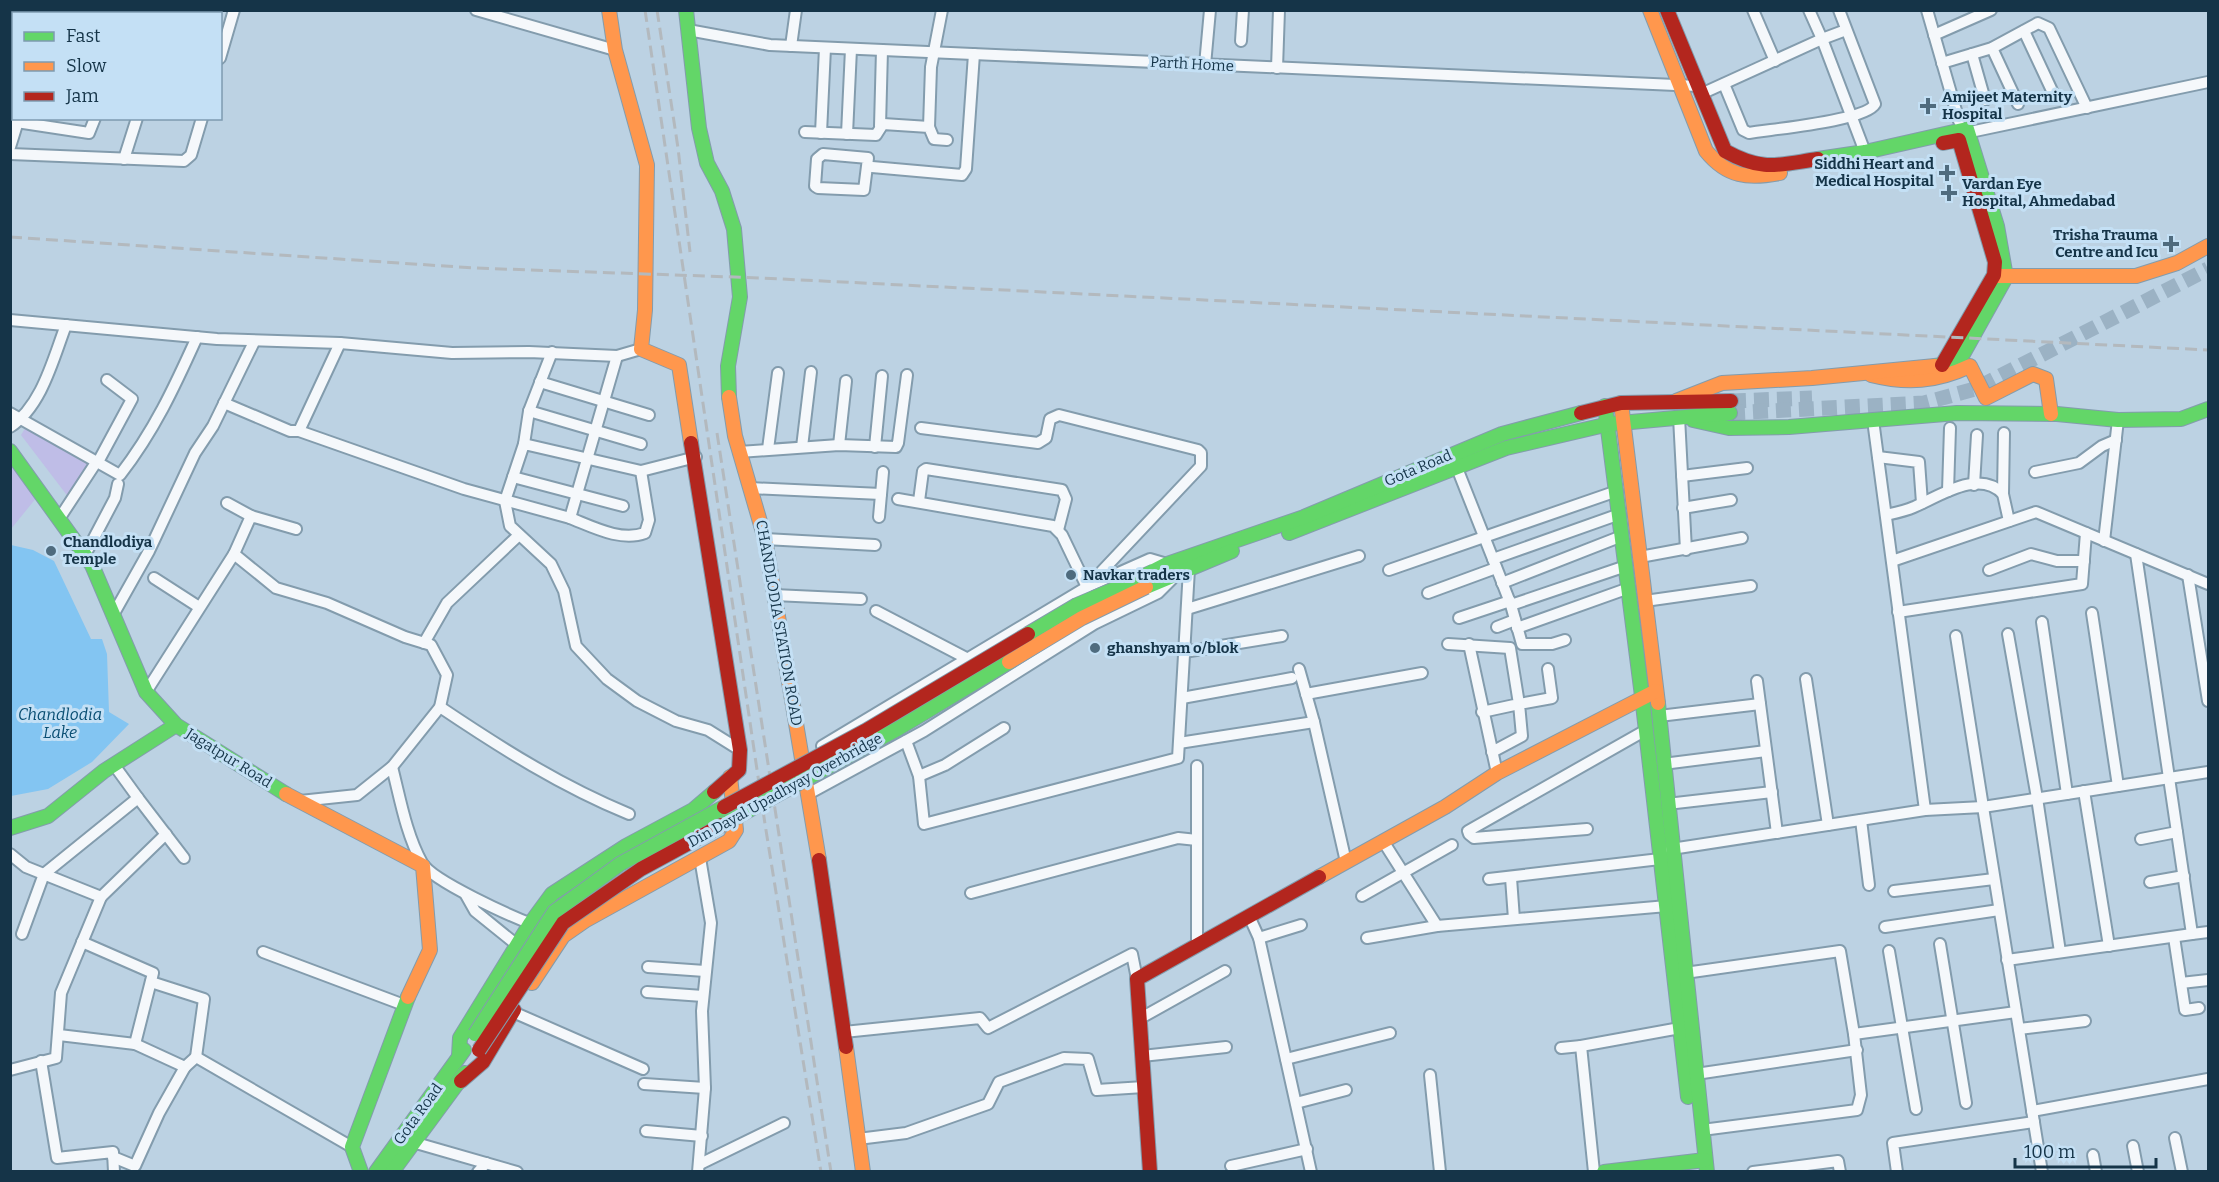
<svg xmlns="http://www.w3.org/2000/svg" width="2219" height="1182" font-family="Bitter,serif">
  <rect width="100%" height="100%" fill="#bcd2e3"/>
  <g fill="#bfbde7">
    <path d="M29,422L91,464L69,498L21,435Z"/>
    <path d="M10,465L37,497L11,529H10Z"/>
  </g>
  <path fill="#83c5f2" d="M11,545L33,550L54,561L91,639H102L107,654L109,712L129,724L92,762L48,789L11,796Z"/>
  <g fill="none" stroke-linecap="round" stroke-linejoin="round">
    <g stroke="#9bb2c4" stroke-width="15" stroke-dasharray="15 8" stroke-linecap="butt">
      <path d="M1731,401L1812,398"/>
      <path d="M1730,413L1924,403L1975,389L2208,269"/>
    </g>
    <g stroke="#839cad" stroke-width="14">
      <g id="street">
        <path d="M476,10L615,50"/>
        <path d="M1753,10L1775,61"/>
        <path d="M1809,10L1822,39L1846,30"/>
        <path d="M1927,10L1959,121"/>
        <path d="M169,14L170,10"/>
        <path d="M688,30L770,45L1698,86"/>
        <path d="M2024,31L2054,95"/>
        <path d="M1934,35L1991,10"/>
        <path d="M1241,41L1243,10"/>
        <path d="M791,46L796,10"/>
        <path d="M1992,48L2018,104"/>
        <path d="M1972,54L1985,100"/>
        <path d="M220,58L234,10"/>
        <path d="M1942,63L1992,48L2038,23L2049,28L2087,108"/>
        <path d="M1205,65L1210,10"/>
        <path d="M1277,68L1279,10"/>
        <path d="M1724,84L1743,130L1749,133C1772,129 1866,121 1875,104L1839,10"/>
        <path d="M1701,94L1822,39L1865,152"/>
        <path d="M10,121L89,133L95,118"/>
        <path d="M880,126L882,50"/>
        <path d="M929,127L931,67L942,10"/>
        <path d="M1975,131L2208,82"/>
        <path d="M805,132L876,135L883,124L929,127L934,139L947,140"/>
        <path d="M821,133L825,48"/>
        <path d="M847,134L851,49"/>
        <path d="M10,147L19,118"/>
        <path d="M10,154L184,161L191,155L202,118"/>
        <path d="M823,154L868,158L864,190L818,188L815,186L817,159Z"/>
        <path d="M124,159L137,118"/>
        <path d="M872,167L962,175L966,169L974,54"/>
        <path d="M10,320L217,339L340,343L452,353L529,352L617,356L641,349"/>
        <path d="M340,343L299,431L464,489L570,518L617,356"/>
        <path d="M540,382L649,415"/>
        <path d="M224,403L290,431H299"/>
        <path d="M529,411L641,444"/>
        <path d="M10,413L120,475C154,431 174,388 197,337"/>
        <path d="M1679,417L1686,550"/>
        <path d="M1873,420L1925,810L1983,807L2042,1172"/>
        <path d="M10,427C42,406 53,359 66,325"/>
        <path d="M921,428L1038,443L1046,438L1050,419L1059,415L1198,450L1201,453V466L1087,587"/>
        <path d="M524,444L529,411L552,352"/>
        <path d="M839,445L846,381"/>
        <path d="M802,447L811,372"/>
        <path d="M875,447L882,376"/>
        <path d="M768,449L778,373"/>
        <path d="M739,452L839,445L896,447L898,443L907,375"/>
        <path d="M696,457L641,471L524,444L505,501L510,526L551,564L564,591L576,646L607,679L637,701L676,721L708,730L740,750"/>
        <path d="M1878,457L1919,462L1922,503"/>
        <path d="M98,462L132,399L107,380"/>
        <path d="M1457,468L1493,559"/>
        <path d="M2035,472L2079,463L2102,446L2116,440"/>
        <path d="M1682,476L1747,468"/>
        <path d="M513,477L623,506"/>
        <path d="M1974,485L1977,435"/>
        <path d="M750,488L881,494"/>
        <path d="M1948,491L1950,428"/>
        <path d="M2003,494L2004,433"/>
        <path d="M898,499L1053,526L1062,535L1087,587"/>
        <path d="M919,501L923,471L926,469L1062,490L1066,499L1058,530"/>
        <path d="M227,503L251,516"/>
        <path d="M1683,508L1731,500"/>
        <path d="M1886,515C1895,513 1905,511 1914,507C1938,497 1979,468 2003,494L2009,521"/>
        <path d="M879,517L883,472"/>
        <path d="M570,518C593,527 621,542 645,533L649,520L641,471"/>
        <path d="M59,519L97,461"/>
        <path d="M765,539L875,545"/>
        <path d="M2104,541L2118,420"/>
        <path d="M234,554L251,516L296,529"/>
        <path d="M85,555L115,498L118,484"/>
        <path d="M1640,557L1742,538"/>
        <path d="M1892,561L2036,512L2208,584"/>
        <path d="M1389,570L1617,491"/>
        <path d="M1989,570L2031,554L2057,561H2084"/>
        <path d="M2188,575L2208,701"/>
        <path d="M154,578L199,607"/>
        <path d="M1502,583L1622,536"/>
        <path d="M1428,593L1496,568"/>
        <path d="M774,595L861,599"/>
        <path d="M1645,601L1751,586"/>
        <path d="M1511,605L1626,566"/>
        <path d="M1187,609L1359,556"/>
        <path d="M876,611L968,659L970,663"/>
        <path d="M1898,612L2082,584L2086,533"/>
        <path d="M2092,613L2118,786"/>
        <path d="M113,615L149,551L195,453L213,426L254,342"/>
        <path d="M1459,618L1510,601"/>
        <path d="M2042,622L2067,794"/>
        <path d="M1497,627L1515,620"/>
        <path d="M1517,628L1629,588"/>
        <path d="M2008,634L2037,798L2060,952"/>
        <path d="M1956,636L1983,807L2208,772"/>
        <path d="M1565,640L1552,644H1522L1511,605L1493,559L1620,514"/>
        <path d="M424,643L447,603L519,535"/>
        <path d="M1448,644L1510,648L1519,704L1482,712"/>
        <path d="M1469,644L1497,773"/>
        <path d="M1184,652L1282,636"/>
        <path d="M1299,669L1314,722L1346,862"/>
        <path d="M1806,679L1828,825"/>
        <path d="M1757,681L1777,833"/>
        <path d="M146,692L234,554L276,588L327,603L405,637L431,645L447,675L440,707L392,767L357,795L300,801"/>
        <path d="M1306,694L1422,673"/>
        <path d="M1182,698L1292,678"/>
        <path d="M440,707C501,748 561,786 629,814"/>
        <path d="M1659,716L1760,704"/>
        <path d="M906,741L919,776L924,824L1178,758L1189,569"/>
        <path d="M1179,743L1314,722"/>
        <path d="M822,746L1087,587L1150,559L1167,564"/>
        <path d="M1492,752L1522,736L1519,704L1552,698L1548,669"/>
        <path d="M1663,764L1766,751"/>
        <path d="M1197,766V945"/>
        <path d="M392,767C400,798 406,834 422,863C432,881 513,917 534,925"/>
        <path d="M919,776L945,765L1004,728"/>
        <path d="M2084,791L2109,946"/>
        <path d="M808,794L924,731L1094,624L1158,593L1172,579"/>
        <path d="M138,798L184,858"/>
        <path d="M1667,804L1772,792"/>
        <path d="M1861,820L1869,885"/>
        <path d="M1587,829L1474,838L1469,834L1468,831L1646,730"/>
        <path d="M2141,839L2177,832"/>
        <path d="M1383,841L1437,926"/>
        <path d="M1665,850L1925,810"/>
        <path d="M10,854L26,867L101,897L61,993L56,1058L10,1070"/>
        <path d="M1511,878L1514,919"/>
        <path d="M1489,879L1660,859"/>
        <path d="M2150,882L2184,876"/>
        <path d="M1894,891L1994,879"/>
        <path d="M971,893L1178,838L1197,840"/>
        <path d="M466,895L475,911L517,945"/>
        <path d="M1362,896L1452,845"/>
        <path d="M101,897L166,834"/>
        <path d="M1249,916L1259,938L1311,1172"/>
        <path d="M1885,927L1999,910"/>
        <path d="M22,934L44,874L138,798L114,765"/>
        <path d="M2192,934L2208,932"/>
        <path d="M2174,937L2185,1010L2199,1008"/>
        <path d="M1259,938L1301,925"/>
        <path d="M1367,938L1437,926L1667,906"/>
        <path d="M1940,944L1966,1103"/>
        <path d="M1889,951L1916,1109"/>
        <path d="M263,952L404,1005"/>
        <path d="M2007,960L2192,934L2136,554"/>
        <path d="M648,967L705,971"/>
        <path d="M1685,973L1840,951L1854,1034L2016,1012"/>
        <path d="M151,982L204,999L196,1057"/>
        <path d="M2181,983L2208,980"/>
        <path d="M647,992L703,996"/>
        <path d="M513,1012L643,1069"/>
        <path d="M1139,1019L1225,971"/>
        <path d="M2019,1029L2085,1021"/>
        <path d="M844,1032L980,1018L988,1028L1132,954L1137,979"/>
        <path d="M59,1035L135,1044L153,973L82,942"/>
        <path d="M135,1044L185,1067L196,1057L352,1147"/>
        <path d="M1561,1048L1581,1046"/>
        <path d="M1142,1056L1226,1047"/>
        <path d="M1286,1059L1390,1033"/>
        <path d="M41,1061L57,1158L113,1152L114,1172"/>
        <path d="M1696,1074L1857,1050"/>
        <path d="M1430,1075L1440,1172"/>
        <path d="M644,1084L705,1088"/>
        <path d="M1296,1103L1346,1090"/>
        <path d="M2032,1111L2208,1079"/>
        <path d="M1702,1130L1857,1110L1861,1095L1854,1034"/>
        <path d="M646,1131L702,1136"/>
        <path d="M2175,1138L2182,1172"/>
        <path d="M858,1139L906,1133L988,1104L999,1082L1064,1058L1088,1059L1097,1090L1144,1087"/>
        <path d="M416,1143L517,1172"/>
        <path d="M2133,1146L2138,1172"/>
        <path d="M2093,1155L2096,1172"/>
        <path d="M113,1157L135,1166L159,1113L185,1067"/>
        <path d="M700,1164L784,1123"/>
        <path d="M1231,1166L1307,1149"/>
        <path d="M478,1172L486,1163"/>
        <path d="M698,1172L705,1088L702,1011L711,923L700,858"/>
        <path d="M1594,1172L1581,1046L1680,1028"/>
        <path d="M1753,1172L1838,1161L1840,1172"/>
        <path d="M1897,1172L1893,1143L2034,1122"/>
      </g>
    </g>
    <g stroke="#839cad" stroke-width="16">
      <g id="fast">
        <path d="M686,10L699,128L707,163L722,191L734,229L740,297L728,366L729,397"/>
        <path d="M1818,159L1865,152L1967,129L1997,226L2006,277L1963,354L1942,365L1935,366"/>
        <path d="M1605,406L1642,696L1688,1097"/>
        <path d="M1693,420L1729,428L1789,427L1957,413L2057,414L2118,420L2181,419L2208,409"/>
        <path d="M10,451L92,565L146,692L176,725L286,794"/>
        <path d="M1289,533L1506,448L1609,424L1730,413"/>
        <path d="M1136,580L1167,564L1304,517L1502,434L1581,413"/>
        <path d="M1146,587L1232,551"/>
        <path d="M1658,703L1707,1172"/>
        <path d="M10,828L48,816L104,771L176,725"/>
        <path d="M459,1056L460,1038L530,924L552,894L626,846L693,810L714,792"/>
        <path d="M361,1172L352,1147L408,997"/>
        <path d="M376,1172L464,1050"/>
        <path d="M392,1172L465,1073"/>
        <path d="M1604,1172L1705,1160"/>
      </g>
    </g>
    <g stroke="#839cad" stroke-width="16">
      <g id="slow">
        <path d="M609,10L615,50L647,165L645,310L641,349L679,365L691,443"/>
        <path d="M1650,10L1706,151C1727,177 1748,179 1780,173"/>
        <path d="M1996,276H2136L2177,263L2208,246"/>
        <path d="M1871,375C1907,384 1936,382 1970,366L1986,398L2033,374L2046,379L2051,414"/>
        <path d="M729,397L735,436L765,539L819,860"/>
        <path d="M1676,401L1722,383L1812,378L1935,366"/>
        <path d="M1621,403L1658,703"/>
        <path d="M286,794L423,866L430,950L408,997"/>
        <path d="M1319,877L1445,807L1497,773L1656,691"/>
        <path d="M532,983L563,936L586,920L729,841L736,830L730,777"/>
        <path d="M846,1047L863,1172"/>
      </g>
    </g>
    <g stroke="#839cad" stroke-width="16">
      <g id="jam">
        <path d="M1667,10L1725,151C1763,172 1777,165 1818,159"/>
        <path d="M1942,365L1994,275L1995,262L1959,140L1943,143"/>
        <path d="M1581,413L1621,403L1731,401"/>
        <path d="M691,443L740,750L739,770L714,792"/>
        <path d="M819,860L846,1047"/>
        <path d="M461,1081L483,1062L514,1010"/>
        <path d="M1150,1172L1137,979L1319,877"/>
      </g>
    </g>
    <use href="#street" stroke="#f5f8fb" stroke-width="10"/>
    <use href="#fast" stroke="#63d668" stroke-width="14"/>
    <use href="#slow" stroke="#ff974d" stroke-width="14"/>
    <use href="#jam" stroke="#b3261e" stroke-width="14"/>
    <g stroke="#b3b9be" stroke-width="3" stroke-dasharray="12 6" stroke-linecap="butt">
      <path d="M645,10L765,824L821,1172"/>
      <path d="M657,10L678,148L690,252"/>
      <path d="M10,237L474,268L762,278L2208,350"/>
      <path d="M717,433L831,1172"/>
    </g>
    <g stroke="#839cad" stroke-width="16" stroke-linecap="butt">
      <g id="fast-bridge">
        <path d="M1028,634L1077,605L1136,580"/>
        <path d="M722,825L899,728L1009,662"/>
        <path d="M475,1034L554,912L620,864L724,807"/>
      </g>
    </g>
    <g stroke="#839cad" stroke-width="16" stroke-linecap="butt">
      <path id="slow-bridge" d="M1009,662L1082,618L1146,587"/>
    </g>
    <g stroke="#839cad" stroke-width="16" stroke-linecap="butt">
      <g id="jam-bridge">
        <path d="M724,807L865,731L1028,634"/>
        <path d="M479,1050L563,923L641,869L722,825"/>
      </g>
    </g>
    <use href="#fast-bridge" stroke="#63d668" stroke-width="14"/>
    <use href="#slow-bridge" stroke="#ff974d" stroke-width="14"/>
    <use href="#jam-bridge" stroke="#b3261e" stroke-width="14"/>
  </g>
  <g fill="#4f6b7e" stroke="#c4e0f5" stroke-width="2">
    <path d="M1925 97h6v6h6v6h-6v6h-6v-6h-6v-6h6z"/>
    <path d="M1944 164h6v6h6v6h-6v6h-6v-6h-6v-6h6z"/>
    <path d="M1946 184h6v6h6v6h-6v6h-6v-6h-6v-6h6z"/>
    <path d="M2168 235h6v6h6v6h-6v6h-6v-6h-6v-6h6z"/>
    <circle cx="51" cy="551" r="6"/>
    <circle cx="1071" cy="575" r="6"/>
    <circle cx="1095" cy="648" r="6"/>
  </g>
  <g text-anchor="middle" stroke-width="6" stroke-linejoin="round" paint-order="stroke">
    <g font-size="15" fill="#153448" stroke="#c4e0f5">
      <text transform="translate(1192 64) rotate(3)" y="5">Parth Home</text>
      <text transform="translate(1418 468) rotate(-23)" y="5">Gota Road</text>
      <text transform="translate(779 623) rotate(80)" y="5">CHANDLODIA STATION ROAD</text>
      <text transform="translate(229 758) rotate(32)" y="5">Jagatpur Road</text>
      <text transform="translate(785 790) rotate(-29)" y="5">Din Dayal Upadhyay Overbridge</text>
      <text transform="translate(418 1114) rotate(-54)" y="5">Gota Road</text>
    </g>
    <g font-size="15" font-weight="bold" fill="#153448" stroke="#c4e0f5" text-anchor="start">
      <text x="1942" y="102">Amijeet Maternity<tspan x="1942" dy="17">Hospital</tspan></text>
      <text x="1934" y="169" text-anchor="end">Siddhi Heart and<tspan x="1934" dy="17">Medical Hospital</tspan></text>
      <text x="1962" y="189">Vardan Eye<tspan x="1962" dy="17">Hospital, Ahmedabad</tspan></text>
      <text x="2158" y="240" text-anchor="end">Trisha Trauma<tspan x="2158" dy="17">Centre and Icu</tspan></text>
      <text x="63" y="547">Chandlodiya<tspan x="63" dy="17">Temple</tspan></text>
      <text x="1083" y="580">Navkar traders</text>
      <text x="1107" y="653">ghanshyam o/blok</text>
    </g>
    <g font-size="16" font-style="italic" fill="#094e73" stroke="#c4e0f5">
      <text x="60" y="720">Chandlodia<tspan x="60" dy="18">Lake</tspan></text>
    </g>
  </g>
  <rect width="2219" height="1182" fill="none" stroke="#153448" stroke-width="24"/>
  <rect x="12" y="12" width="210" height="108" fill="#c4e0f5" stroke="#7e9bb0" stroke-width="1.5"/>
  <rect x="24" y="32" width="30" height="9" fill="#63d668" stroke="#7e9bb0" stroke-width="1.5"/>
  <text x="66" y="42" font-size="18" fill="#153448">Fast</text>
  <rect x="24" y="62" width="30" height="9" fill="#ff974d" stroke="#7e9bb0" stroke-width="1.5"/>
  <text x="66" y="72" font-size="18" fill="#153448">Slow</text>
  <rect x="24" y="92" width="30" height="9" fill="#b3261e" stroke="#7e9bb0" stroke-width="1.5"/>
  <text x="66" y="102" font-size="18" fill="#153448">Jam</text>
  <path d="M2015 1158v9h141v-9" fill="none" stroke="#153448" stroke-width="3"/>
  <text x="2024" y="1158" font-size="18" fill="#153448" stroke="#c4e0f5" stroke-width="4.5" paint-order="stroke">100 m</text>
</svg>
